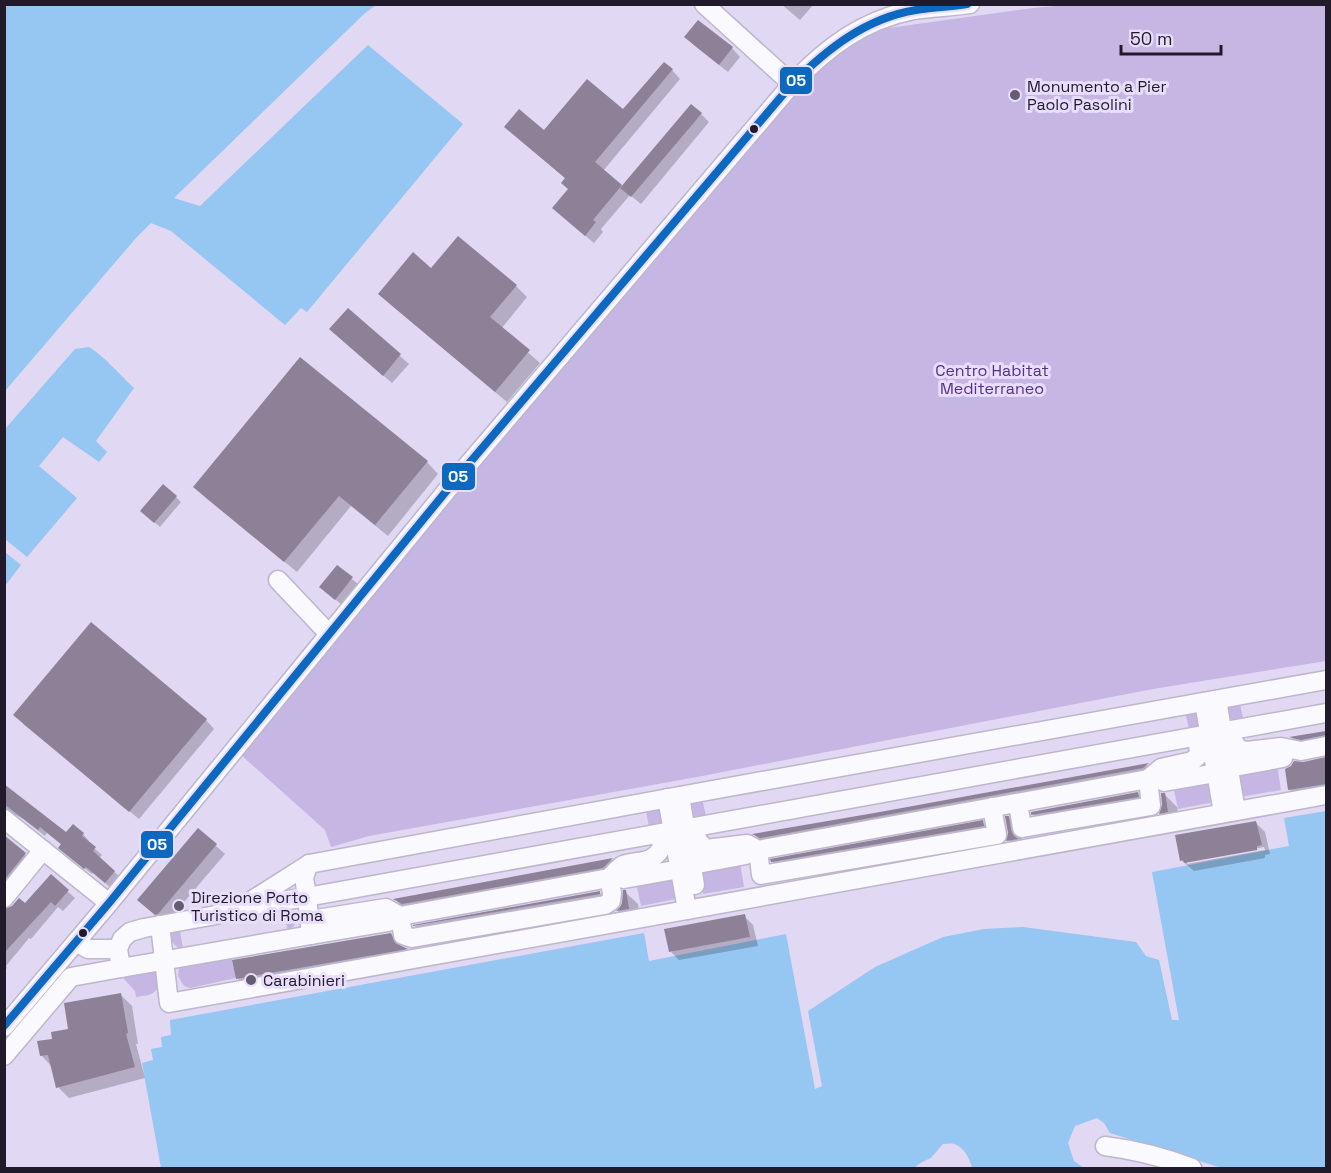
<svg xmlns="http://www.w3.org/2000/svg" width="1331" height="1173" font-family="'Space Grotesk',sans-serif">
  <rect width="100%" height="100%" fill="#e1d8f4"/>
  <g fill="#c6b6e4">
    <path d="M1077,4L1326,5V661L1153,689L697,777L369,836L331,847L325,830L241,755L528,404L775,119L797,89L833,55L881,29L1033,8Z"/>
    <path d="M1239,698L1243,719L1233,720L1227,716L1225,706Z"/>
    <path d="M1184,708H1196L1204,719L1199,728L1189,729Z"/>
    <path d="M1277,765L1281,790L1240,797L1235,773Z"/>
    <path d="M1215,777L1219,801L1178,809L1173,785Z"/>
    <path d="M701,794L706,816L697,818L689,814L691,797Z"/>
    <path d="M659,805L665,820L661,824L649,827L645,806Z"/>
    <path d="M740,862L744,887L703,894L698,870Z"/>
    <path d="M678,874L681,898L641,906L636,882Z"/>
    <path d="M282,907C298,909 302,922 288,931Z"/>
    <path d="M179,924L183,949L177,947L171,941V931Z"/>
    <path d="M231,955L236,978L190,988L184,986L178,976L179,968L184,963Z"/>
    <path d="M130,971H155L158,973L160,985C153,996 149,995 136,997L135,991L123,978Z"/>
  </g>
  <g fill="#96c6f2">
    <path d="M4,5H376L364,14L174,198L200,206L368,45L463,124L307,312L301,308L285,325L171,231L151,223L136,238L5,391Z"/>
    <path d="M89,347C106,358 119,374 134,388L96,441L107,452L99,462L63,437L39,466L77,498L27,557L5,539V429L75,349Z"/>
    <path d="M5,552L21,565L5,586Z"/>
    <path d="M1326,811V1168H1222L1110,1133L1104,1123L1097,1118L1075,1126L1068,1143L1074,1161L1084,1168H972C970,1159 964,1147 954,1144C952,1143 944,1144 943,1144L931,1158L922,1162L914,1168H161L142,1063L153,1060L151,1049L162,1047L161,1037L171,1035L170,1020L644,933L649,961L786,934L815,1089L822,1086L808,1011L875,967L943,937L984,929L1023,927L1136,942L1146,956L1159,960L1172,1020H1179L1152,872L1289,846L1284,818Z"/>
  </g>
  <g fill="#0003" fill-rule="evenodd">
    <path d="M781,4H814L800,20Z"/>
    <path d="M686,37L732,48L740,57L728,72L695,46Z"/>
    <path d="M672,70L680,79L603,171L622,188L701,114L709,122L641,204L630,195L601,229L603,232L594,243L562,216L570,189L566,179L506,127L544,132L624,112Z"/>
    <path d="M432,270L516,286L527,297L501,329L540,363L507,402L391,305L380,294Z"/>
    <path d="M348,310L409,364L392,383L340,338Z"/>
    <path d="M427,462L438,474L388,536L351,506L297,572L207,499L195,487Z"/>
    <path d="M176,497L181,502L160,527L147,516Z"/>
    <path d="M337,567L358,584L341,604L326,592Z"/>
    <path d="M206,720L214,729L139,819L23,724Z"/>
    <path d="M1326,732V749H1302L1292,738Z"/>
    <path d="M1326,759V797L1302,802L1290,790L1303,764Z"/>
    <path d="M1149,765L1160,776L766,846L755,835L880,814Z"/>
    <path d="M4,789L67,835L83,834L89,841L88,843L102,855L99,858L121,878L112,889L93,873L92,874L66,854L62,845L47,833L45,836L23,819L14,814L8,815L4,817Z"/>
    <path d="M1138,794L1150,806L1045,826L1033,814Z"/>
    <path d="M1165,795L1177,807L1180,824L1172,825L1161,813Z"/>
    <path d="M1008,817L1020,829L1023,844L1020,852L1008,840Z"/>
    <path d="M982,822L995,834L784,873L772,861Z"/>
    <path d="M1256,823L1265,832L1270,854L1265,855V858L1194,871L1181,860ZM1264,847L1265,850L1187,864V861Z"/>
    <path d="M198,830L225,854L167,922L165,923L148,908Z"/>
    <path d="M4,837L32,861L4,894Z"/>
    <path d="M612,860L624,871L406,911L396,900Z"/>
    <path d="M51,877L75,898L63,911L58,907L31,939L29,938L6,966L7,968L4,971V910L26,905Z"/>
    <path d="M625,892L638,904L640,921L629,923L618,911L622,908Z"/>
    <path d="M600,893L612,905L427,938L415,926Z"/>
    <path d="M744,916L753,925L758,946L679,960L671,952Z"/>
    <path d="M391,934L403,948L407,950L417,960L249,990L238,979L234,961Z"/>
    <path d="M121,995L132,1006L138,1044H136L145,1078L69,1098L58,1087L52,1067L41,1055L70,1030Z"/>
  </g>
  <g fill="#8d8198">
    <path d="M698,20L733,47L719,65L684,37Z"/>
    <path d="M664,62L673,69L595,162L622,185L593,220L596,222L585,236L552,208L568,189L561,183L565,178L504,127L519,109L544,130L587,79L623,109Z"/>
    <path d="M691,104L702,113L631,197L620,188Z"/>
    <path d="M458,236L517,285L490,317L530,350L495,392L378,294L413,252L431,268Z"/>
    <path d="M348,308L401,354L383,376L329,329Z"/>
    <path d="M300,357L428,461L375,525L339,496L284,562L193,487Z"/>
    <path d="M163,484L177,496L154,523L140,511Z"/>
    <path d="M337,565L353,577L335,600L319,587Z"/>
    <path d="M91,622L207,719L129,812L13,715Z"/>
    <path d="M1326,731V735L1301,740L1289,737Z"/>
    <path d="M1326,757V784L1288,790L1285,769L1291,766L1294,761L1303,762Z"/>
    <path d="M1149,763L1143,768L760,838L752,834L880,812Z"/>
    <path d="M4,784L66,832L73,824L84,833L82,836L96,847L93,851L115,871L105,883L86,867L84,869L58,848L61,844L40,827L38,830L4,804Z"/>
    <path d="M1138,792L1139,797L1031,815V812Z"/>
    <path d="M1161,793H1165L1168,812L1159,814L1162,805Z"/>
    <path d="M1005,816H1009L1011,830L1014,836L1018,839L1006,841L1008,833Z"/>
    <path d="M983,820L984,826L771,862L770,859Z"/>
    <path d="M1256,821L1262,845L1257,846V850L1184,863L1183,860L1180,861L1175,835Z"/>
    <path d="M198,828L217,844L158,914L155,915L137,900Z"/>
    <path d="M4,835L26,853L4,880Z"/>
    <path d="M613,858L603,868L402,904L393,899Z"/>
    <path d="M51,874L69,890L55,906L51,902L4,953V909L12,906L19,898L25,903Z"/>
    <path d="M623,890H626L629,909L616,911L620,907L622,903Z"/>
    <path d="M600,891V894L413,926V925Z"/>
    <path d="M745,914L750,937L669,952L664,929Z"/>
    <path d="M391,933L395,943L408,949L236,979L232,960Z"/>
    <path d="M121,993L128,1033L126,1034L135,1067L56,1088L48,1055L40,1056L37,1041L52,1039L51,1032L68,1029L64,1003Z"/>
  </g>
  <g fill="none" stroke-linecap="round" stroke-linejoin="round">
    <g stroke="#bdb6cc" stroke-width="21">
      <g id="minor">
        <path d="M704,4L792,84"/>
        <path d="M278,580L329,634"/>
        <path d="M1326,680L729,787L309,864L240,908L216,915L144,928L130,932L122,939L118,949L121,968L311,935L307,897L1326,713"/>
        <path d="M1217,700L1236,811"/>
        <path d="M1204,702L1223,813"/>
        <path d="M1231,731L1233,740L1238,749L1247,751L1281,747L1301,751L1326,746"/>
        <path d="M1229,768L1283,758"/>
        <path d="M1164,782L1216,773"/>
        <path d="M680,796L695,885"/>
        <path d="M667,798L687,910"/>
        <path d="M1018,803L1022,828L1151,806L1148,779"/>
        <path d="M4,819L109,903"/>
        <path d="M694,828L698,841L706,849L747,844L758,850L1148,779L1161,768L1192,761L1198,756L1199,752L1197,737"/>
        <path d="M758,850L761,875L997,835L992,807"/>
        <path d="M692,865L746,855"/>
        <path d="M624,879L680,869"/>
        <path d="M4,898L43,850"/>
        <path d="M250,906L307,897L304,877L309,864"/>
        <path d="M400,916L403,935L412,938L605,905L611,901L612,893L609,878"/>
        <path d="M310,920L386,908L400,916L609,878C613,874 618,868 623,865C640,859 651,866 662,847L660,834"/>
        <path d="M160,925L169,1003L1326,795"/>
        <path d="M311,935L388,922"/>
        <path d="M76,942L88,949H118"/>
        <path d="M4,1027L109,903L466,467L792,84C827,47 863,20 914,10C933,7 952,7 970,4"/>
        <path d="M4,1056L71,977L121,968"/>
        <path d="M1105,1146C1135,1150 1164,1157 1192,1168"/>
      </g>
    </g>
    <use href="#minor" stroke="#faf9fd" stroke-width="18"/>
    <g stroke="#e8defc" stroke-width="12">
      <path id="bus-1" d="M4,1026L109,903L466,467L792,84C827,49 866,18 916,10C933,7 950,7 967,4"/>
    </g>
    <use href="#bus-1" stroke="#0c69bf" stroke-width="8"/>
  </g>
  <g fill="#645c71" stroke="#e8defc" stroke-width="2">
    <circle cx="1015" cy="95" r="6"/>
    <circle cx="179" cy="906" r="6"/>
    <circle cx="251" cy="980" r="6"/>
  </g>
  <g fill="#201a2b" stroke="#e8defc" stroke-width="2">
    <circle cx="754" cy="129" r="5"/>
    <circle cx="83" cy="933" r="5"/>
  </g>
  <g text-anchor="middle" stroke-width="6" stroke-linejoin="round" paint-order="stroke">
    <g font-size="16" fill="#201a2b" stroke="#e8defc" text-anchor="start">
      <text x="1027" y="92">Monumento a Pier<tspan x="1027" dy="18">Paolo Pasolini</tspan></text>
      <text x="191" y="903">Direzione Porto<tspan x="191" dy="18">Turistico di Roma</tspan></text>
      <text x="263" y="986">Carabinieri</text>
    </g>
    <g font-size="16" fill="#533183" stroke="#e8defc">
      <text x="992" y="376">Centro Habitat<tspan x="992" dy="18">Mediterraneo</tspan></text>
    </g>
  </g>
  <g stroke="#e8defc" stroke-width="2">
    <rect x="779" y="66" width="34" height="29" rx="6" fill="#0c69bf"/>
    <rect x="441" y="462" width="35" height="29" rx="6" fill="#0c69bf"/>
    <rect x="140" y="830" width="34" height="29" rx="6" fill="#0c69bf"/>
  </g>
  <g font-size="16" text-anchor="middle" font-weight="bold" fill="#fff">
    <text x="796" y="86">05</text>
    <text x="458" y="482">05</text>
    <text x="157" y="850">05</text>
  </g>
  <rect width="1331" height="1173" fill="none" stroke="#201a2b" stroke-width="12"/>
  <path d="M1121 45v9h100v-9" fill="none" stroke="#201a2b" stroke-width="3"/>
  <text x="1130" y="45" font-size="18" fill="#201a2b" stroke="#e8defc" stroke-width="4.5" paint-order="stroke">50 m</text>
</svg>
